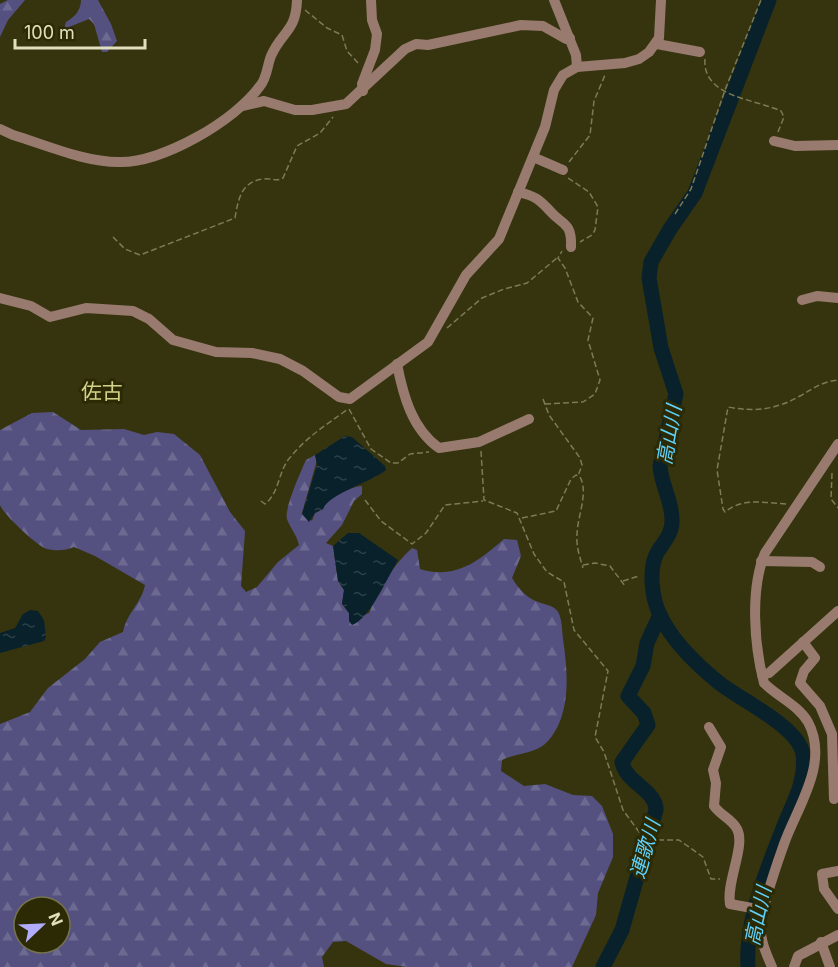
<svg xmlns="http://www.w3.org/2000/svg" width="838" height="967" font-family="Inter,'Noto Sans JP',sans-serif">
  <defs>
    <pattern id="forest-firs" width="22" height="20" patternUnits="userSpaceOnUse" patternTransform="scale(1.5)"><rect width="22" height="20" fill="#545181"/><path d="M5 1l3.5 6h-7zM16 11l3.5 6h-7z" fill="#6c6a91"/></pattern>
    <pattern id="water-ripples" width="26" height="14" patternUnits="userSpaceOnUse" patternTransform="scale(1.5)"><rect width="26" height="14" fill="#08212b"/><path d="M2 4q2-2 4 0t4 0M15 11q2-2 4 0t4 0" fill="none" stroke="#2c4148"/></pattern>
  </defs>
  <rect width="100%" height="100%" fill="#36340f"/>
  <g fill="url(#forest-firs)" fill-rule="evenodd">
    <path d="M8,0H25L8,20L0,37V4Z"/>
    <path d="M81,0H98L111,24L117,41L107,52H102L94,24L89,19L64,29L66,22C75,17 81,10 81,0Z"/>
    <path d="M53,412L81,430L124,429L144,435L157,432L174,434L200,455L230,512L245,531L241,586L246,592L257,587L278,562L299,545C297,535 290,528 287,519C284,509 301,471 306,460L315,455L317,460L302,513L312,521L315,513L323,509C328,496 349,487 362,486V494L354,501L342,525L326,543L333,546L338,581L344,590L342,604L349,613V621L369,613C380,588 392,566 412,548L417,550L420,569C455,580 479,561 504,539L517,540L521,556L512,578C519,589 525,597 538,602C545,605 554,605 558,612C562,618 562,631 563,639C568,673 572,718 545,744C534,754 515,753 502,760L501,771L524,786L545,784L573,795L592,796L602,806L613,834V857L598,893L596,915L572,967H407L386,964L346,941L333,942L322,957L324,967H0V724L30,712L48,688L85,659L100,642L123,632C127,613 142,602 145,585L95,556L74,547C64,551 57,551 47,549C37,546 3,514 0,505C0,494 0,445 0,430L32,413ZM24,907H60V943H24Z"/>
  </g>
  <g fill="url(#water-ripples)">
    <path d="M345,436L352,437L385,466L386,470C370,483 330,493 323,509L315,513L309,522L302,514L317,465L315,455Z"/>
    <path d="M348,533H359L398,560C387,578 370,619 352,625L349,621V613L342,604L344,590L338,581L333,546Z"/>
    <path d="M30,610L38,611L44,620L46,637L44,641L0,653V633L15,628L23,614Z"/>
  </g>
  <g fill="none" stroke-linecap="round" stroke-linejoin="round">
    <g stroke="#08212b" stroke-width="15">
      <path d="M603,967L622,930L656,810C657,791 625,782 622,762L648,725L644,713L628,696L643,666L647,643L660,615"/>
      <path d="M748,967C745,922 766,872 782,831C791,806 807,782 803,754C798,726 740,700 718,682C696,664 671,640 659,613C652,597 648,568 658,551C665,541 673,532 672,519C672,501 661,484 660,466L676,394L661,348L649,278L651,262L670,229L695,193L769,0"/>
    </g>
    <g stroke="#7c7a57" stroke-width="1.5" stroke-dasharray="6 3" stroke-linecap="butt">
      <path d="M305,10L327,28L342,35L347,51L358,63"/>
      <path d="M705,59C702,97 755,99 781,111L784,117L778,132"/>
      <path d="M569,162L590,135L594,101L605,75"/>
      <path d="M568,178L589,192L598,207L595,230L592,235L580,242"/>
      <path d="M675,214L691,189L725,90L761,0"/>
      <path d="M113,237L125,249L140,255L235,218C238,200 241,181 264,179C272,178 276,182 283,178L297,146L320,133L333,117"/>
      <path d="M447,328L482,298L504,289L527,283L557,258"/>
      <path d="M543,399L549,415L580,458L582,465L578,476"/>
      <path d="M545,404L583,402L595,394L600,380L588,340L593,318L578,302L565,268L558,258L562,251"/>
      <path d="M349,409L371,449L391,463H398L410,454L429,452"/>
      <path d="M481,451L484,500L517,513L534,554L547,572L564,582L574,630L608,671L595,737L604,752L623,810L642,836L652,840H679L703,857L711,879H720"/>
      <path d="M832,473L831,499L838,508"/>
      <path d="M365,500L381,521L412,544L426,533L445,505L483,501"/>
      <path d="M261,501L265,504C279,493 278,474 288,460C306,437 325,426 348,409"/>
      <path d="M786,504C765,503 743,497 725,512L723,509L717,470L728,407C755,412 775,410 800,396C814,388 821,382 838,380"/>
      <path d="M522,518L556,511L571,479L576,475L580,477C589,493 577,517 577,535C576,547 580,557 583,568"/>
      <path d="M583,565L595,563L610,566L625,586"/>
      <path d="M623,581L639,576"/>
    </g>
    <g stroke="#987b6e" stroke-width="10">
      <path d="M554,0L576,55L577,67"/>
      <path d="M657,44L700,52"/>
      <path d="M363,91L362,84L375,50L377,34L372,20L371,0"/>
      <path d="M242,106L264,101L295,110H312L346,104L405,49L416,44L428,45L521,25L543,26L566,39L570,38"/>
      <path d="M0,129L13,135C46,145 84,162 119,162C162,163 235,121 260,86C267,78 267,66 271,56C282,31 296,32 297,0"/>
      <path d="M774,141L795,146L838,145"/>
      <path d="M533,157L563,170"/>
      <path d="M518,192C535,196 539,199 550,211C563,226 572,222 571,247"/>
      <path d="M0,298L31,306L50,317L86,308L133,311L149,319L173,340L216,352L252,353L280,359L303,371L339,397L350,399L428,342L466,275L499,239L545,127L554,90L563,75L577,67L625,63L639,59L649,52L659,38L661,0"/>
      <path d="M802,300L817,296L838,298"/>
      <path d="M397,364C403,395 412,429 439,448L479,442L529,419"/>
      <path d="M761,561L812,562L820,567"/>
      <path d="M803,642L815,658L804,671L800,683L820,706L832,734L834,799"/>
      <path d="M762,675L769,673L838,611"/>
      <path d="M709,727L721,747L713,770L716,783L714,806C720,815 732,819 737,829C746,845 726,882 730,904L763,910"/>
      <path d="M838,871L822,874L824,889L838,909"/>
      <path d="M821,942L830,967"/>
      <path d="M772,967C766,953 759,938 761,923C763,903 777,864 784,844C797,807 830,763 808,722C798,705 778,697 764,683C754,645 750,589 765,553L838,444"/>
      <path d="M794,967L798,956L838,935"/>
    </g>
  </g>
  <g text-anchor="middle" stroke-width="6" stroke-linejoin="round" paint-order="stroke">
    <g font-size="20" font-style="italic" fill="#5ed1fc" stroke="#2c2a04">
      <text transform="translate(669 435) rotate(-80)" y="7">高山川</text>
      <text transform="translate(645 849) rotate(-74)" y="7">連歌川</text>
      <text transform="translate(758 916) rotate(-78)" y="7">高山川</text>
    </g>
    <g font-size="21" fill="#d4d18a" stroke="#2c2a04">
      <text x="102" y="399">佐古</text>
    </g>
  </g>
  <g transform="translate(42 925) rotate(67)"><circle r="28" fill="#2c2a04" stroke="#74734e" stroke-width="1.5"/>
  <path d="M0-4.5L10 22L0 15L-10 22Z" fill="#b1adfa"/>
  <text y="-9" font-size="16" font-weight="bold" text-anchor="middle" fill="#e1e0be">N</text>
  </g>
  <path d="M15 39v9h130v-9" fill="none" stroke="#e1e0be" stroke-width="3"/>
  <text x="24" y="39" font-size="18" fill="#e1e0be" stroke="#2c2a04" stroke-width="4.5" paint-order="stroke">100 m</text>
</svg>
